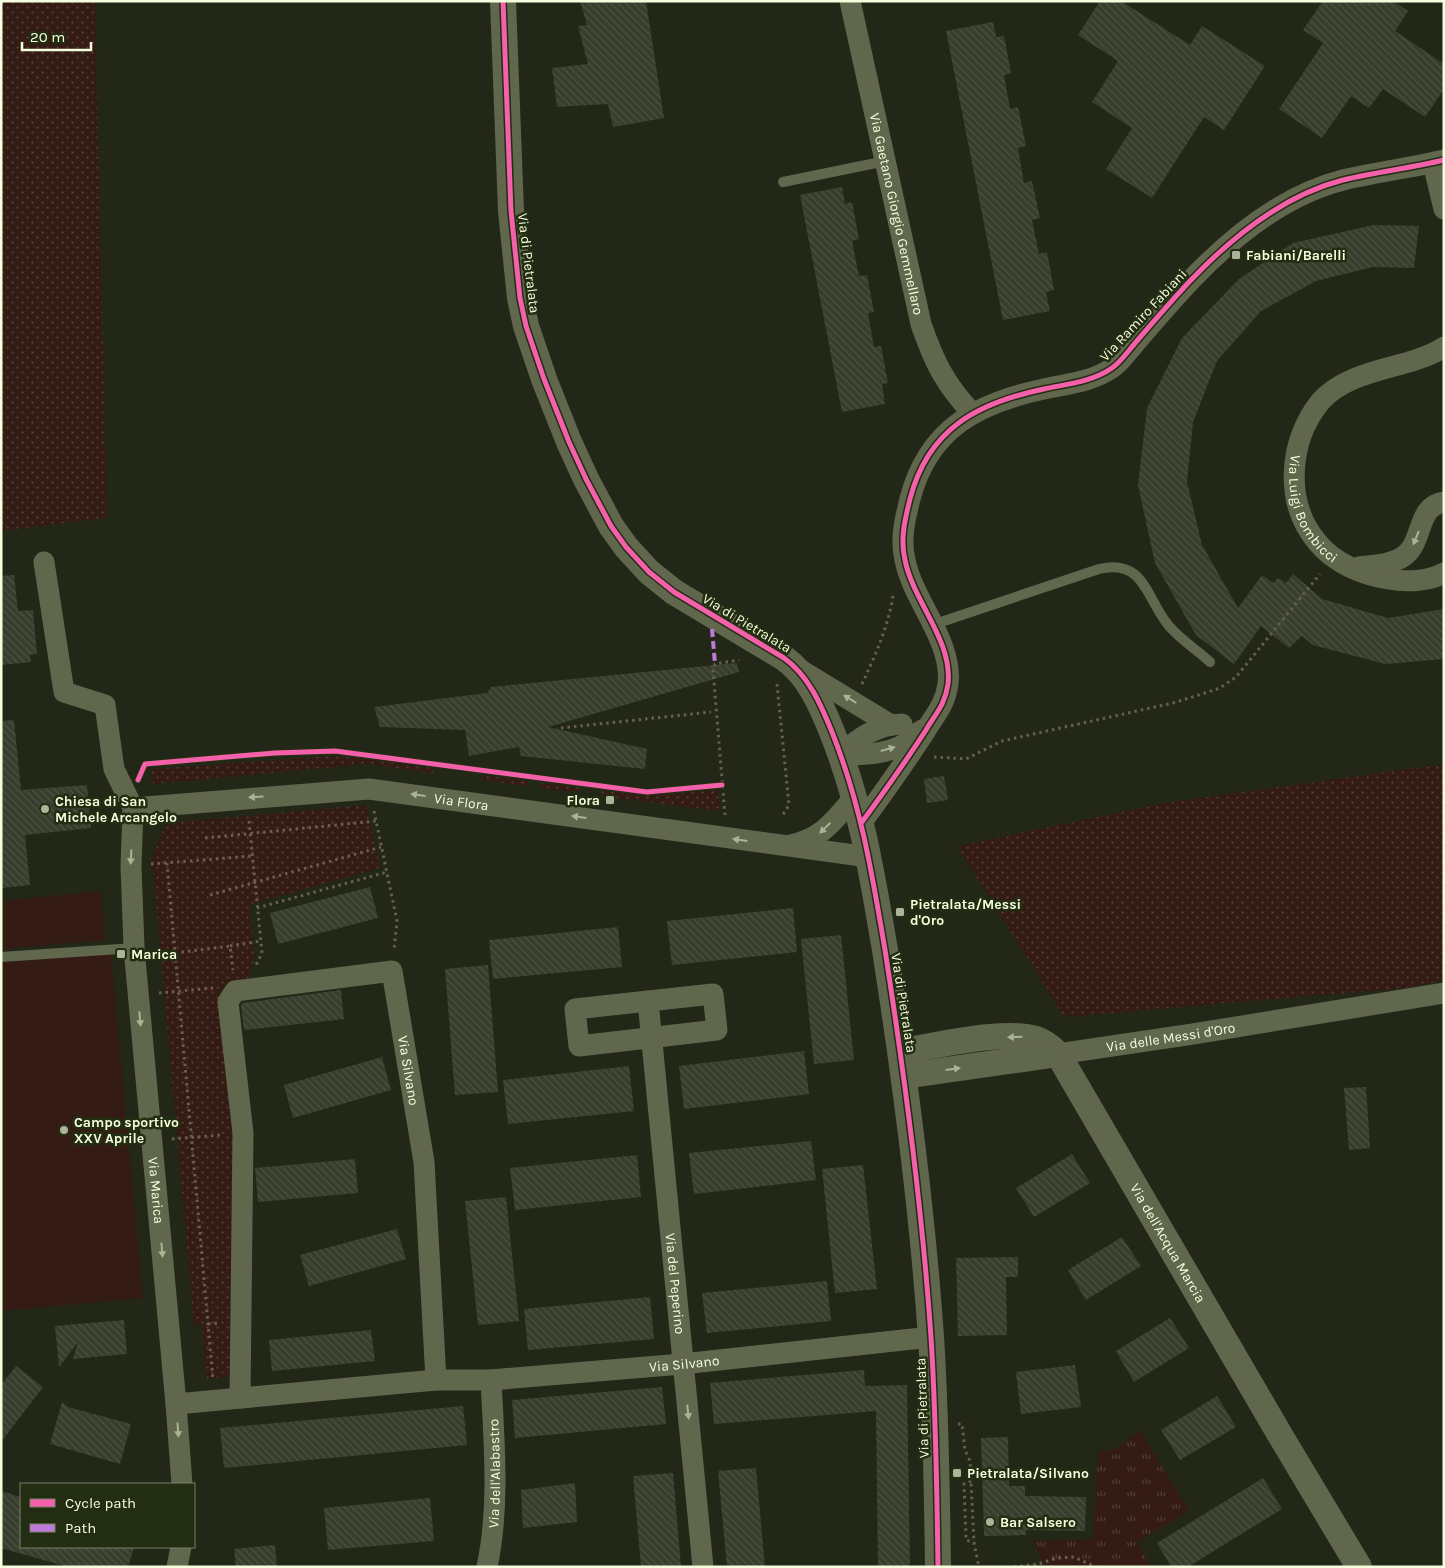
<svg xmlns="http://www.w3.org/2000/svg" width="1445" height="1568" font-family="Karla,sans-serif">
  <defs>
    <pattern id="grass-dots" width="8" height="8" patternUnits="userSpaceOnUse" patternTransform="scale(1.25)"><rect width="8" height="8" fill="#341c15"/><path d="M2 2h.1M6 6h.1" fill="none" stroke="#523e37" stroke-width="1.8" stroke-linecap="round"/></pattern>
    <pattern id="park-tufts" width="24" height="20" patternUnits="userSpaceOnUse" patternTransform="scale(1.25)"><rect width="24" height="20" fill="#341c15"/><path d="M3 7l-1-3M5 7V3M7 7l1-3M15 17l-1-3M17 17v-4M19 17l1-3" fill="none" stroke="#523e37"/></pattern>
    <pattern id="building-back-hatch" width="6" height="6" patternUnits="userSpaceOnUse" patternTransform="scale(1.25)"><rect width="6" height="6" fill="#383e2d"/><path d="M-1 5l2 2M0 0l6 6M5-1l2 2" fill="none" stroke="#4c5141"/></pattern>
  </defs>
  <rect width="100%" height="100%" fill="#222718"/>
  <g fill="url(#grass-dots)">
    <path d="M1,1H95L107,518L1,531Z"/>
    <path d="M332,756L368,759L433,768V773L367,764L153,784L151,769Z"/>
    <path d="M1444,764V980L1406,988L1064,1017L957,846L1171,802Z"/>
    <path d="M483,775L528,781V786L482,780Z"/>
    <path d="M541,783L579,787L578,792L541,788Z"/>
    <path d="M602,790L649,795L718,790L720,811L602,796Z"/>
    <path d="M366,805L380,868L249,905L255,956L247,982L223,987L220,994L234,1140L233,1376L206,1379L202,1325L194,1326L152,858L166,823Z"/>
  </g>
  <path fill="url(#park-tufts)" d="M1140,1430L1189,1511L1137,1542L1152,1567H1044L1033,1541L1093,1539L1098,1451L1113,1450Z"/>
  <g fill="#341c15">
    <path d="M101,891L105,940L1,949V901Z"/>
    <path d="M111,953L143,1298L1,1311V963Z"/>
  </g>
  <g fill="url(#building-back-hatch)">
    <path d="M580,1H646L664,118L613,127L608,104L557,107L552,68L588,64L578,26L587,25Z"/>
    <path d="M1100,1H1121L1190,45L1202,26L1265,66L1224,130L1204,117L1152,198L1106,169L1132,128L1092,102L1118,61L1078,35Z"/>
    <path d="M1323,1H1393L1408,11L1395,31L1444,64V89L1425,117L1383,89L1369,108L1351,96L1322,138L1279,109L1323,43L1303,30Z"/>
    <path d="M993,22L996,37L1004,36L1011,73L1004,75L1010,109L1018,107L1026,146L1018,148L1024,183L1032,181L1040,218L1032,220L1039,254L1047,252L1054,290L1046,292L1050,311L1003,320L946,31Z"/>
    <path d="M842,187L845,204L852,202L859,239L852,241L859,276L867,275L874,312L868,313L874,347L881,346L888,383L882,384L885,404L842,412L800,195Z"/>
    <path d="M1374,225L1419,226L1414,268L1373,267L1316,281L1261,311L1217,361L1193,422L1187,482L1202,545L1238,608L1262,575L1273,583L1278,578L1286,583L1293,574L1322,599L1388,618L1444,609V659L1385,664L1313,645L1302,636L1289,648L1261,626L1234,664L1196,635L1155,563L1138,485L1147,408L1182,338L1239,279L1293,243Z"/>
    <path d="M14,575L18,611L33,610L37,654L30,655L31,662L1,665V576Z"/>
    <path d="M737,663L739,672L548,727L647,749L645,769L521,756L519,747L469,756L465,730L380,727L374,707L487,693L491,687Z"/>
    <path d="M14,720L21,790L87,785L91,828L25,835L30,885L1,888V721Z"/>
    <path d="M944,776L948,800L927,803L924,779Z"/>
    <path d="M370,887L378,918L278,944L270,913Z"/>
    <path d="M793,908L797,952L672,965L667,921Z"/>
    <path d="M618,927L622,967L493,979L489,940Z"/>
    <path d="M841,935L854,1060L814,1064L801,939Z"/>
    <path d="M488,965L498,1092L455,1095L445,969Z"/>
    <path d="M341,990L344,1019L244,1030L241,1005L242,1003Z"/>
    <path d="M804,1051L809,1094L684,1109L679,1066Z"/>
    <path d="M382,1057L391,1090L293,1118L284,1085Z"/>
    <path d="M629,1066L634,1111L508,1124L503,1080Z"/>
    <path d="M1366,1087L1370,1148L1349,1150L1344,1088Z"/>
    <path d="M811,1141L816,1180L694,1194L689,1153Z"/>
    <path d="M1072,1154L1090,1183L1034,1217L1016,1188Z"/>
    <path d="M637,1155L641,1197L515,1210L510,1168Z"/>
    <path d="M355,1159L358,1193L258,1202L255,1168Z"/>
    <path d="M863,1165L877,1289L835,1293L822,1169Z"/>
    <path d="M506,1197L519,1321L478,1325L465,1201Z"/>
    <path d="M397,1229L406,1259L309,1286L300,1255Z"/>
    <path d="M1122,1237L1141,1266L1086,1300L1068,1270Z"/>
    <path d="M1018,1257V1277H1006L1007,1335L958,1336L956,1258Z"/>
    <path d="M827,1281L831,1321L707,1333L702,1293Z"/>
    <path d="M650,1297L654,1339L528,1350L524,1309Z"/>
    <path d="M1170,1318L1189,1348L1134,1382L1116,1351Z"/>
    <path d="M124,1320L127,1354L73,1359L78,1342L59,1367L55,1326Z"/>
    <path d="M371,1330L375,1361L272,1371L269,1340Z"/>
    <path d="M1075,1365L1081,1407L1021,1414L1016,1372Z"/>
    <path d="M16,1366L43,1387L1,1442V1385Z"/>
    <path d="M864,1370L865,1386L907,1385L910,1567H878L876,1411L714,1424L710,1383Z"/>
    <path d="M662,1387L666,1424L515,1438L512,1400Z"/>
    <path d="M1217,1396L1236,1427L1180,1460L1161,1430Z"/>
    <path d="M62,1402L68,1407L131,1424L120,1464L50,1444Z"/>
    <path d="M463,1406L467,1445L224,1468L220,1428Z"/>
    <path d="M1008,1437L1009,1486H1025V1496L1086,1497L1085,1531L1026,1530V1535L984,1536L981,1438Z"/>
    <path d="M756,1468L765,1567H727L718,1471Z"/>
    <path d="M673,1473L681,1567H641L633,1476Z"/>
    <path d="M1263,1478L1282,1509L1188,1567H1171L1157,1543Z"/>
    <path d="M575,1483L577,1522L523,1528L521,1490Z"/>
    <path d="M1,1491L21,1497V1547H134L128,1567H68L1,1548Z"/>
    <path d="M430,1498L434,1541L328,1550L324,1508Z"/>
    <path d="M275,1545L277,1567H236L234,1549Z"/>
  </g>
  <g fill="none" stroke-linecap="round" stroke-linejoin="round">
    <g stroke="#6a5f4d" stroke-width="3" stroke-dasharray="2.5 4" stroke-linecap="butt">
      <path d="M777,684L789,805L782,816"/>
      <path d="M862,684C875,656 888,627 893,596"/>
      <path d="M561,728L711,712"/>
      <path d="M934,757L966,759L1002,741L1173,703L1202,694L1220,688L1236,677L1320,574"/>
      <path d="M374,811L397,921L394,950"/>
      <path d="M725,815L713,670L715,664L739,660"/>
      <path d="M249,821L262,953L255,967"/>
      <path d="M205,838L376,821"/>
      <path d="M167,863L213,1380"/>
      <path d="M151,864L252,856"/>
      <path d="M210,895L381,847"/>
      <path d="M257,908L387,872"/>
      <path d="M230,946L261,941"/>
      <path d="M175,953L230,946L233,970"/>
      <path d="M159,993L213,988"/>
      <path d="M172,1139L221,1135"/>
      <path d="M208,1324L220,1323"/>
      <path d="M958,1424H962L965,1450L970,1461L974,1543L979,1567"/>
      <path d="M971,1481L964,1484L966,1537L967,1541L974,1540"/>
      <path d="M1014,1567L1038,1564L1057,1558L1074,1557L1096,1567"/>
    </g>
    <g stroke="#61674d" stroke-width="10">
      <path d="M783,182L886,161"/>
      <path d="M932,625L1099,569C1145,558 1146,599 1169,626C1181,640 1197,650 1210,662"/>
      <path d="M1,957L134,948"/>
    </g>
    <g stroke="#61674d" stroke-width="21">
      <path id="s1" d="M850,1L921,324C934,362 945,384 972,413"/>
      <path d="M1433,163L1444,209"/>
      <path id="s2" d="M1444,347C1433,355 1421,358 1409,362C1378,371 1342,377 1320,402C1288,442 1284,504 1318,543C1334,563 1363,575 1388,579C1405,582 1428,582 1444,573"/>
      <path id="s3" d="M44,562L64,692L105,705L114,769L133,808L131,866L134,948L176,1404L182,1484"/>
      <path d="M1359,567C1374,565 1391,565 1404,556C1424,542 1416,506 1444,502"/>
      <path d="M799,669L891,725"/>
      <path d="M840,754C860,756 889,754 906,743C911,739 916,734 922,730"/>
      <path d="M840,754C859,738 876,725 902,724"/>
      <path id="s4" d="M133,808L369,789L869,857"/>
      <path d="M862,822C884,792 906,761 926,730C936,713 945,705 948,684C953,641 913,601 905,560C900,539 905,519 910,499C928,429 977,403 1044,389C1067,384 1092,382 1112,368C1121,362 1129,350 1136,342C1154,321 1172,300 1191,280C1232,237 1284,195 1343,180C1376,172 1411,168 1444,160"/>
      <path d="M791,845C824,837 832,822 854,798"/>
      <path d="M713,994L717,1030L579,1046L575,1009Z"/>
      <path id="s5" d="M648,1001L703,1567"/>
      <path id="s6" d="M1058,1054L1193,1034L1444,993"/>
      <path id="s7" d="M240,1398L243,1133L228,1002L235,991L392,971L424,1162L436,1380"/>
      <path id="s8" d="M176,1404L436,1380H491L682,1364L931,1337"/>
      <path d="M177,1567L181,1547"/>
      <path id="s9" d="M487,1567C500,1506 494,1442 491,1380"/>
    </g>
    <g stroke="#61674d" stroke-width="26">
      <path d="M503,1L511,211L520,298L526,326L544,379L569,442L586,479L611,526L626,547L649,572L674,592L784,658C809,676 821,705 832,732C861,805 872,873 885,950C905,1078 922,1207 931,1337C936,1413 937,1490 938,1567"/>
      <path id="s10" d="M901,1051C936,1046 1004,1029 1036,1039C1045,1042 1051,1047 1058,1054L1280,1435L1359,1567"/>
      <path d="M904,1076L1058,1054"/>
    </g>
    <path stroke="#bd7bd9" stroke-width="4" stroke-dasharray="8 4" stroke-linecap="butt" d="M712,629L715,664"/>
    <g stroke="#232d12" stroke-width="8">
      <g id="cycleway">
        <path d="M503,1L511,211L520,298L526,326L544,379L569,442L586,479L611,526L626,547L649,572L674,592L784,658C809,676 821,705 832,732C861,805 872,873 885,950C905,1078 922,1207 931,1337C936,1413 937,1490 938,1567"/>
        <path d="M138,780L145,764L275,753L335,751L647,792L722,785"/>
        <path d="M862,822C884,792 906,761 926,730C936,713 945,705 948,684C953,641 913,601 905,560C900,539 905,519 910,499C928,429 977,403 1044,389C1067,384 1092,382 1112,368C1121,362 1129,350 1136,342C1154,321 1172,300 1191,280C1232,237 1284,195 1343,180C1376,172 1411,168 1444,160"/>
      </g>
    </g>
    <use href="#cycleway" stroke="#f560ab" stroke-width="5"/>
  </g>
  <defs><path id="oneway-solid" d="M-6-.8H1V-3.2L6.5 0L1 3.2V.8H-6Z" transform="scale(1.25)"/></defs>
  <g fill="#abb396">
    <use href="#oneway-solid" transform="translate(1416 538) rotate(112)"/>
    <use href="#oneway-solid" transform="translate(850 699) rotate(-149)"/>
    <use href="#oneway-solid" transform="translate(888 749) rotate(-16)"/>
    <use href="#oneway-solid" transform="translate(418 795) rotate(-172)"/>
    <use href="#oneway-solid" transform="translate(256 797) rotate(176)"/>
    <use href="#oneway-solid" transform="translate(579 817) rotate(-172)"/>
    <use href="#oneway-solid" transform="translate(825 828) rotate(136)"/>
    <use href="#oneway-solid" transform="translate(740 840) rotate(-172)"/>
    <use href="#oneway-solid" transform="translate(131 857) rotate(93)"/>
    <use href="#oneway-solid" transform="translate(140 1019) rotate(85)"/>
    <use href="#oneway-solid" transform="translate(1015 1037) rotate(179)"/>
    <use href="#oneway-solid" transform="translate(953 1069) rotate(-8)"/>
    <use href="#oneway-solid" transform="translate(162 1250) rotate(85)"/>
    <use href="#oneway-solid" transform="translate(688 1412) rotate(84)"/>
    <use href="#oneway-solid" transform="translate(178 1430) rotate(86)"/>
  </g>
  <g fill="#abb399" stroke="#232d12" stroke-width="2">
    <rect x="1231" y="250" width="10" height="10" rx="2.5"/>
    <rect x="605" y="795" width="10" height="10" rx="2.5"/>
    <circle cx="45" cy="809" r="5"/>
    <rect x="895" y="907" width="10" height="10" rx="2.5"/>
    <rect x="116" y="949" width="10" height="10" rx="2.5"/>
    <circle cx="64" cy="1130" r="5"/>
    <rect x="952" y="1468" width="10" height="10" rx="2.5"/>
    <circle cx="990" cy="1522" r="5"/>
  </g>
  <g text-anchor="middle" stroke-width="5" stroke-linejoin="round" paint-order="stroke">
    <g font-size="14" fill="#f5ffde" stroke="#232d12">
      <text dy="5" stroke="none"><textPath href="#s1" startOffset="218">Via Gaetano Giorgio Gemmellaro</textPath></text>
      <text transform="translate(529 263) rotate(83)" y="5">Via di Pietralata</text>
      <text transform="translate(1143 315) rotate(-47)" y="5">Via Ramiro Fabiani</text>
      <text dy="5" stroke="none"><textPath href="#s2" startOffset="255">Via Luigi Bombicci</textPath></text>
      <text transform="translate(747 623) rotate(31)" y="5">Via di Pietralata</text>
      <text dy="5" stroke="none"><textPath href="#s4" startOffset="330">Via Flora</textPath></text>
      <text transform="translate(904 1003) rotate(81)" y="5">Via di Pietralata</text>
      <text dy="5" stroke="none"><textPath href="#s6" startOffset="114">Via delle Messi d'Oro</textPath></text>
      <text dy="5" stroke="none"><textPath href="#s7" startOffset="669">Via Silvano</textPath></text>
      <text dy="5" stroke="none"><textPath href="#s3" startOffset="666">Via Marica</textPath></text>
      <text dy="5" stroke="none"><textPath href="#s10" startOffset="382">Via dell'Acqua Marcia</textPath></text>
      <text dy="5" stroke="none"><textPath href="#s5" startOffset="284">Via del Peperino</textPath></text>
      <text dy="5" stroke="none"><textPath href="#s8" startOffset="510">Via Silvano</textPath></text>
      <text transform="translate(922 1408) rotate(-92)" y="5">Via di Pietralata</text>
      <text dy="5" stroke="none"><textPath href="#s9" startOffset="94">Via dell'Alabastro</textPath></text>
    </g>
    <g font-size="14" font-weight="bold" fill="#f5ffde" stroke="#232d12" text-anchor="start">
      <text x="1246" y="260">Fabiani/Barelli</text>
      <text x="600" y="805" text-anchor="end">Flora</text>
      <text x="55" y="806">Chiesa di San<tspan x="55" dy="16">Michele Arcangelo</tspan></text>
      <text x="910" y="909">Pietralata/Messi<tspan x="910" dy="16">d'Oro</tspan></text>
      <text x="131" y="959">Marica</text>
      <text x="74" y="1127">Campo sportivo<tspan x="74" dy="16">XXV Aprile</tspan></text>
      <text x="967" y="1478">Pietralata/Silvano</text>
      <text x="1000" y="1527">Bar Salsero</text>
    </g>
  </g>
  <rect width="1445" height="1568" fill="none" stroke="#f5ffde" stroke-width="5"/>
  <rect x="20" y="1483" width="175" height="65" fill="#232d12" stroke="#778164"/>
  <rect x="30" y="1499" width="25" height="8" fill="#f560ab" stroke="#778164"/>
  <text x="65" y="1508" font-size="15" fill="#f5ffde">Cycle path</text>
  <rect x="30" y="1524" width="25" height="8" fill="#bd7bd9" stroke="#778164"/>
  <text x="65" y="1533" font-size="15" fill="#f5ffde">Path</text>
  <path d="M22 42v8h69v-8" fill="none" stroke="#f5ffde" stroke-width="2.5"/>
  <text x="30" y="42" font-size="15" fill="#f5ffde" stroke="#232d12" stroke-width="4" paint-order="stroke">20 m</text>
</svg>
